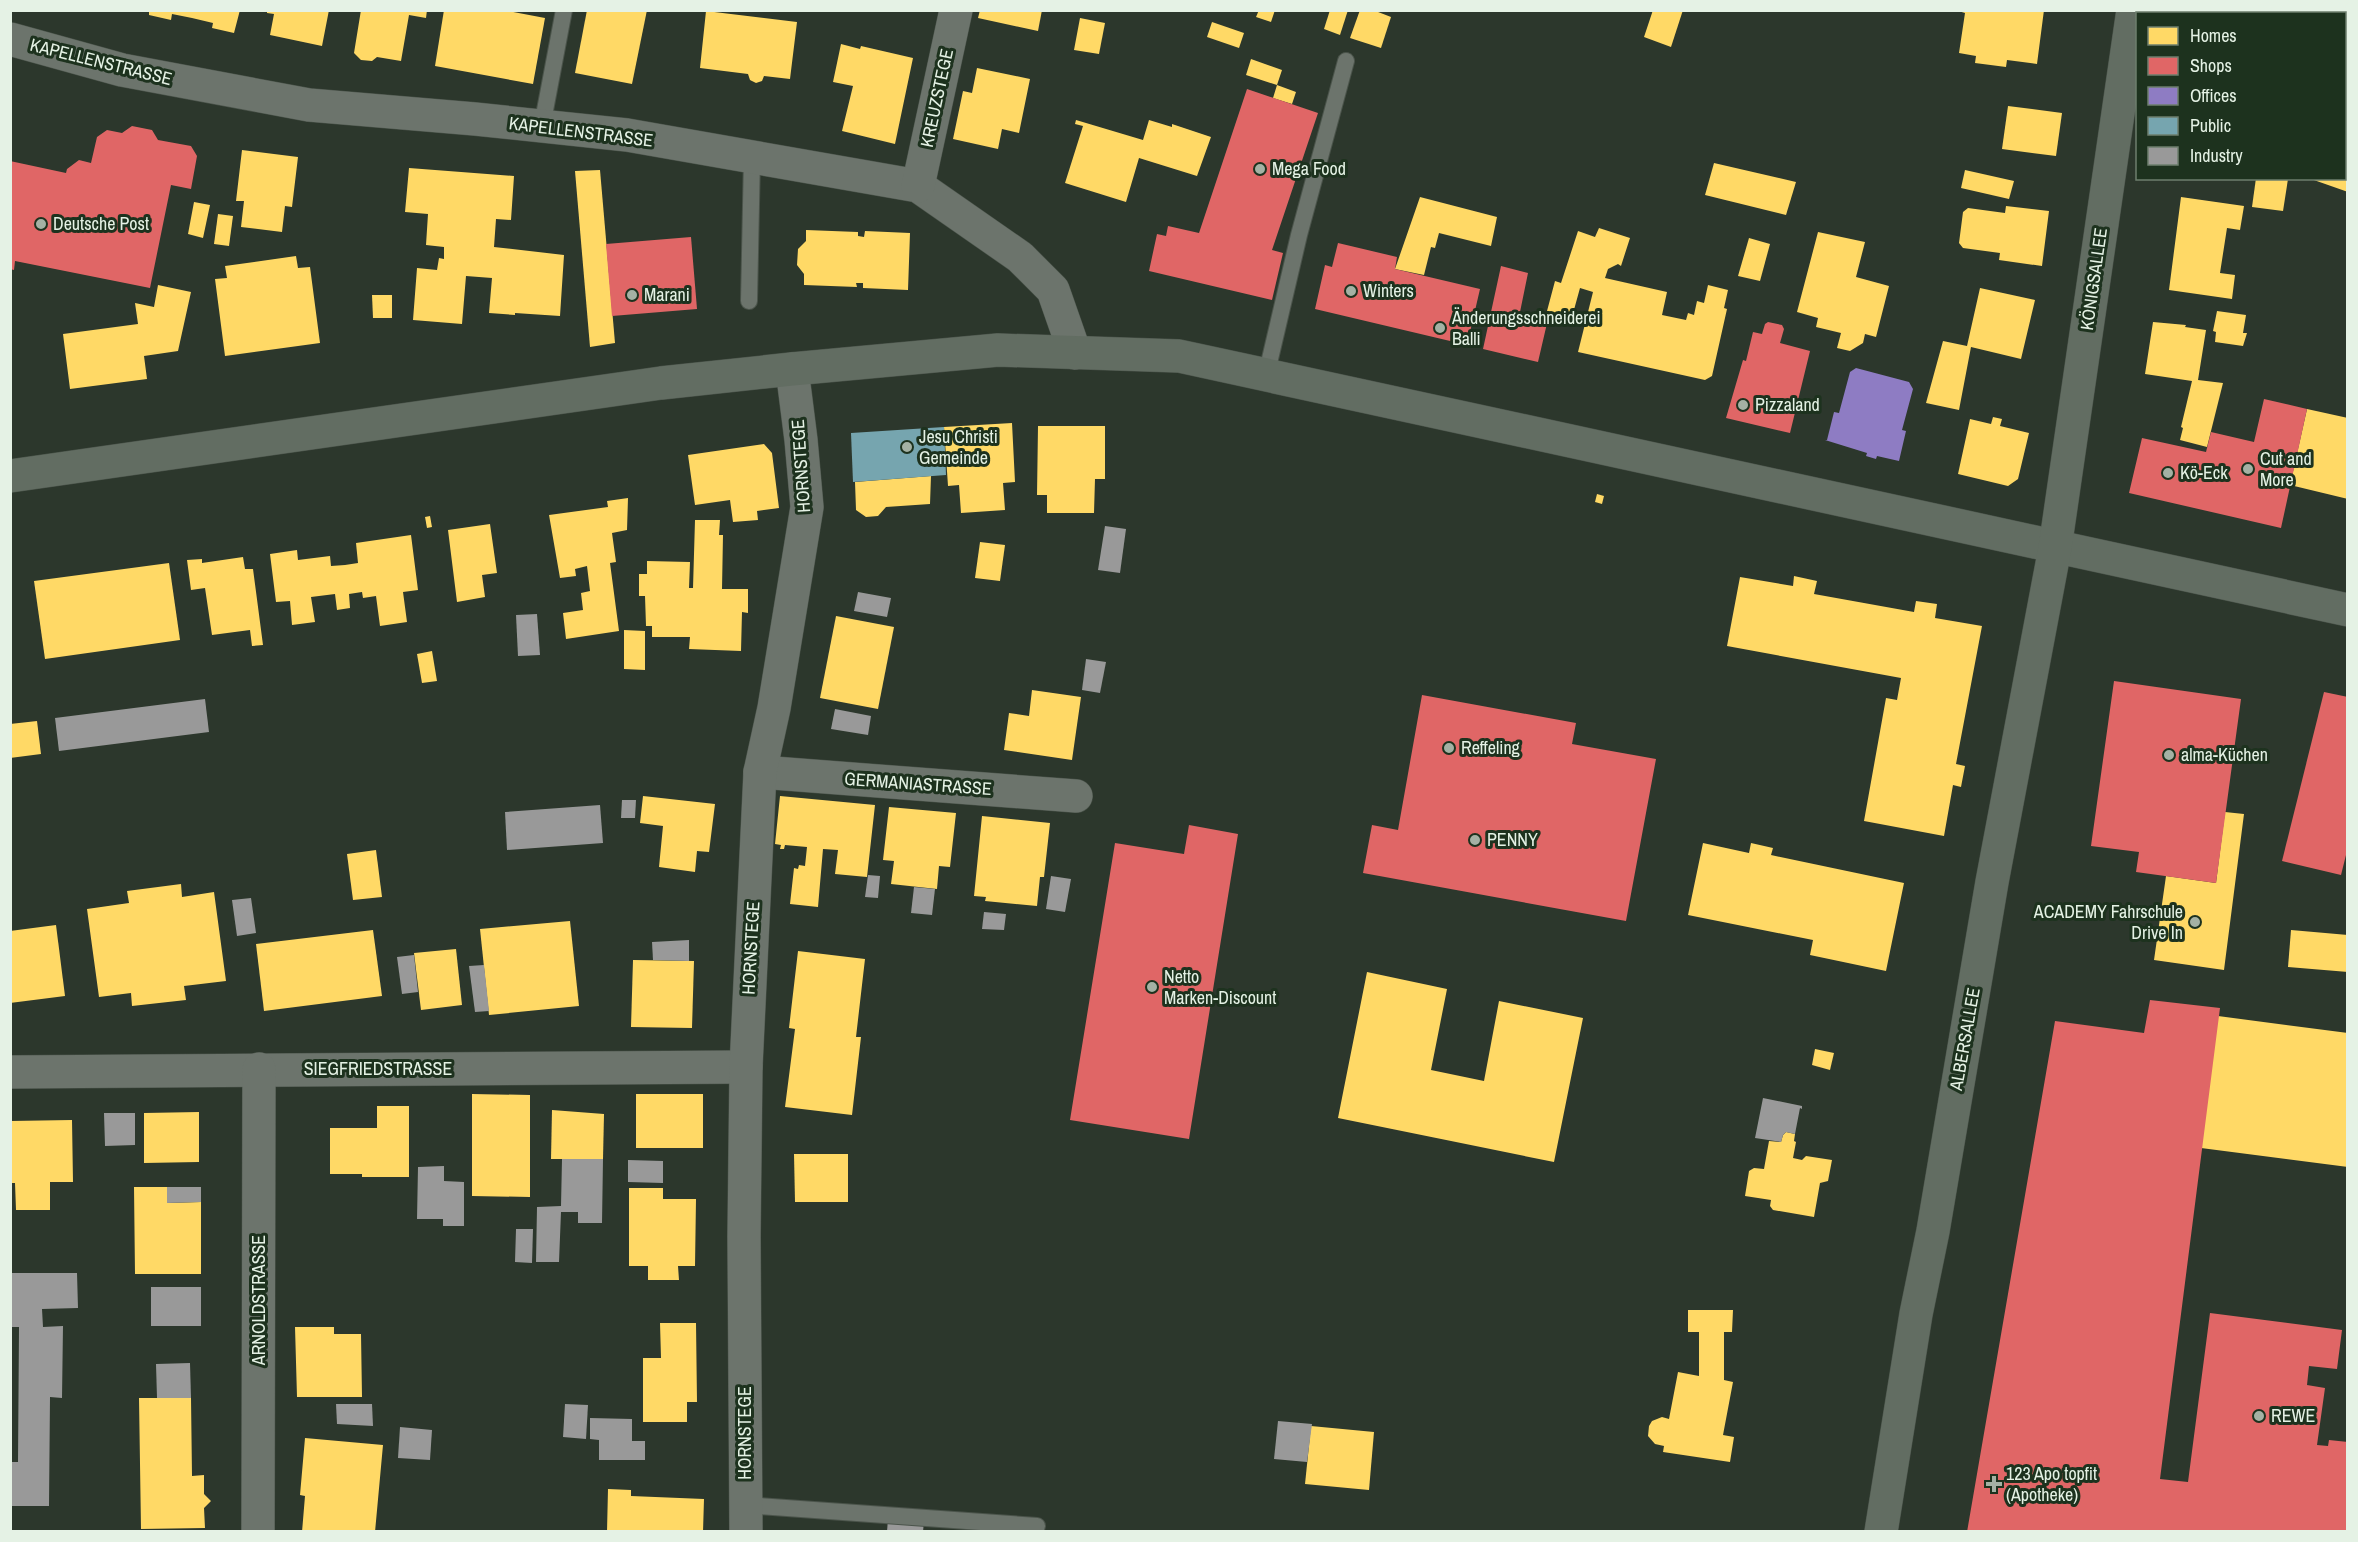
<svg xmlns="http://www.w3.org/2000/svg" width="2358" height="1542" font-family="'Archivo Narrow',sans-serif">
  <rect width="100%" height="100%" fill="#2c372c"/>
  <g fill="#ffd966">
    <path d="M149,10H240L234,33L212,28L213,23L192,18L172,14L171,20L149,15Z"/>
    <path d="M267,10H329L322,46L270,35L274,14L267,13Z"/>
    <path d="M361,10H427L426,18L409,15L401,61L377,57L372,61L361,60L354,53Z"/>
    <path d="M444,10H503L545,18L533,84L435,66Z"/>
    <path d="M587,10H647L632,84L575,73Z"/>
    <path d="M980,10H1042L1038,31L978,18Z"/>
    <path d="M1259,10H1275L1271,22L1256,17Z"/>
    <path d="M1330,10H1348L1340,35L1324,29Z"/>
    <path d="M1360,10H1373L1391,17L1381,48L1350,38Z"/>
    <path d="M1653,10H1683L1671,47L1644,37Z"/>
    <path d="M1955,10H2044L2037,64L2007,60L2006,67L1975,63L1976,56L1959,53L1965,13Z"/>
    <path d="M2347,10H2348V77L2344,76V18Z"/>
    <path d="M706,11L797,22L790,79L764,76L762,81L756,83L750,80L748,74L700,68Z"/>
    <path d="M1080,18L1105,23L1099,54L1074,50Z"/>
    <path d="M1212,22L1244,33L1239,48L1207,37Z"/>
    <path d="M841,44L860,49L861,46L913,58L895,144L842,131L853,86L833,82Z"/>
    <path d="M1251,59L1282,70L1277,85L1296,92L1292,104L1273,98L1277,85L1246,75Z"/>
    <path d="M977,68L1030,79L1019,133L1002,129L998,149L953,139L963,91L972,93Z"/>
    <path d="M2008,106L2062,113L2056,156L2002,149Z"/>
    <path d="M2344,115L2348,116V192L2311,179L2344,178Z"/>
    <path d="M1076,120L1143,140L1149,120L1172,127V124L1211,137L1197,176L1139,158L1126,202L1065,183L1083,126L1075,124Z"/>
    <path d="M242,150L298,157L292,207L285,206L282,232L241,227L244,201H236Z"/>
    <path d="M1714,163L1796,182L1786,215L1705,195Z"/>
    <path d="M409,168L514,176L511,220L496,219L494,247L564,255L560,316L515,313V315L489,313L492,278L466,276L462,324L413,320L417,268L437,270L439,258L444,259V247L426,245L428,214L405,212Z"/>
    <path d="M600,170L615,343L590,347L575,171Z"/>
    <path d="M1965,170L2014,181L2009,199L1961,188Z"/>
    <path d="M2256,178L2288,179L2283,211L2252,207Z"/>
    <path d="M1420,197L1497,217L1491,246L1439,233L1435,248L1431,247L1424,275L1395,269Z"/>
    <path d="M2181,197L2244,206L2240,230L2227,228L2220,273L2235,275L2232,299L2169,290Z"/>
    <path d="M194,202L210,205L203,238L188,234Z"/>
    <path d="M2006,206L2049,211L2042,266L1999,260L2000,253L1963,248L1959,243L1963,212L1968,208L2005,213Z"/>
    <path d="M218,214L233,216L229,246L214,244Z"/>
    <path d="M1599,228L1630,238L1621,266L1618,264L1608,269L1605,278L1667,292L1662,315L1686,320L1688,313L1694,315L1697,301L1704,303L1708,285L1728,290L1724,308L1727,309L1712,376L1705,380L1578,352L1593,292L1580,288L1572,317L1547,311L1555,281L1561,283L1578,231L1595,237Z"/>
    <path d="M806,230L858,232V236L864,237L865,231L910,233L908,290L863,288V283H856L857,287L804,285V274L797,265L798,249L806,241Z"/>
    <path d="M1818,232L1865,242L1856,277L1889,286L1876,337L1865,334L1863,343L1850,351L1837,348L1841,333L1816,327L1818,318L1797,312Z"/>
    <path d="M1749,238L1770,244L1760,281L1738,276Z"/>
    <path d="M296,256L298,268L310,267L320,343L225,356L215,279L227,278L225,266Z"/>
    <path d="M158,285L191,292L178,351L144,356L147,379L70,389L63,334L138,324L135,303L154,307Z"/>
    <path d="M1980,288L2035,300L2021,359L1971,347L1959,410L1926,403L1943,341L1967,346Z"/>
    <path d="M372,295H392V318H373Z"/>
    <path d="M2217,311L2246,315L2243,333H2247L2243,346L2215,342L2216,332L2213,331Z"/>
    <path d="M2153,322L2186,325L2185,327L2206,330L2198,380L2223,383L2207,447L2180,440L2183,428L2181,427L2192,381L2145,374Z"/>
    <path d="M2307,409L2348,418V499L2290,485Z"/>
    <path d="M1993,417L2002,419L2000,426L2029,433L2018,479L2008,486L1958,474L1970,419L1991,424Z"/>
    <path d="M1012,423L1015,482L1003,483L1005,510L961,513L959,485L948,486L944,427Z"/>
    <path d="M1038,426H1105V479H1095L1094,513H1047V495H1037Z"/>
    <path d="M764,444L772,453L779,508L757,511L758,520L733,522L730,500L695,505L688,455Z"/>
    <path d="M931,476L930,504L886,507L878,516L866,517L856,510L855,482Z"/>
    <path d="M1597,494L1604,496L1602,504L1595,502Z"/>
    <path d="M628,498L627,530L612,533L616,562L610,563L619,631L566,639L563,613L583,610L581,593L590,591L587,566L575,569L576,576L560,578L549,515L608,507L607,501Z"/>
    <path d="M430,516L432,527L427,528L425,517Z"/>
    <path d="M695,520H720L719,535H723L722,589H748V613L742,612L741,651L689,649L690,637H652V626H646L645,596H639V574H647V561L690,562L689,588H693Z"/>
    <path d="M490,524L497,573L482,575L485,597L457,602L448,530Z"/>
    <path d="M411,535L418,590L403,592L407,622L380,626L376,596L363,598L362,592L349,594L350,608L337,610L335,594L311,597L315,622L292,625L290,601L276,602L270,554L297,550L298,560L330,556L331,566L345,565L358,563L356,543Z"/>
    <path d="M980,542L1005,545L1000,581L975,578Z"/>
    <path d="M243,557L245,569H253L263,645L252,646L250,630L212,635L205,588L191,590L187,560L202,559V563Z"/>
    <path d="M169,563L180,640L45,659L34,581Z"/>
    <path d="M1794,576L1817,581L1814,594L1914,612L1916,601L1937,604L1935,618L1982,626L1956,764L1965,766L1961,787L1953,785L1944,836L1864,821L1886,698L1897,700L1901,678L1727,646L1740,577L1793,586Z"/>
    <path d="M836,616L894,627L878,709L820,698Z"/>
    <path d="M624,630L645,631V670L624,669Z"/>
    <path d="M432,651L437,681L422,683L417,654Z"/>
    <path d="M1032,690L1081,697L1072,760L1004,750L1009,713L1029,716Z"/>
    <path d="M37,721L41,754L10,758V724Z"/>
    <path d="M643,796L715,804L709,852L697,851L695,872L659,867L663,826L640,823Z"/>
    <path d="M780,796L875,805L867,877L835,874L838,850L823,849L818,907L790,904L794,868L798,869L799,865L805,866L807,847L785,845L784,849H780L781,845L775,844Z"/>
    <path d="M889,807L956,813L950,867L939,866L937,889L891,884L894,861L883,860Z"/>
    <path d="M2225,812L2244,814L2224,970L2154,960L2166,876L2216,883Z"/>
    <path d="M982,816L1050,823L1044,877H1040L1037,906L985,901L986,897L974,896Z"/>
    <path d="M1703,843L1749,853L1751,843L1773,848L1771,855L1904,883L1886,971L1810,955L1813,940L1688,915Z"/>
    <path d="M376,850L382,897L353,900L347,854Z"/>
    <path d="M181,884L182,897L214,892L226,981L184,986L186,1000L132,1006L131,993L99,997L87,909L129,903L127,891Z"/>
    <path d="M570,921L579,1006L489,1015L480,929Z"/>
    <path d="M56,925L65,996L10,1003V931Z"/>
    <path d="M373,930L382,996L264,1011L256,944Z"/>
    <path d="M2291,930L2348,935V972L2288,967Z"/>
    <path d="M456,949L462,1005L421,1010L414,953Z"/>
    <path d="M798,951L865,959L856,1037H861L852,1115L785,1107L795,1029L789,1028Z"/>
    <path d="M633,960L694,961L692,1028L631,1027Z"/>
    <path d="M1367,972L1447,989L1431,1070L1484,1081L1499,1001L1583,1018L1554,1162L1338,1118Z"/>
    <path d="M2218,1016L2348,1033V1167L2201,1148Z"/>
    <path d="M1815,1049L1834,1053L1830,1070L1812,1065Z"/>
    <path d="M472,1094L530,1095V1197L472,1196Z"/>
    <rect x="636" y="1094" width="67" height="54"/>
    <path d="M377,1106H409V1177H362V1174H330V1128H377Z"/>
    <path d="M552,1110L604,1114L603,1159H551Z"/>
    <path d="M199,1112V1162L144,1163V1113Z"/>
    <path d="M72,1120L73,1182H50V1210H16L15,1183H10V1121Z"/>
    <path d="M1786,1132L1795,1134L1794,1141L1796,1142L1793,1158L1802,1160L1806,1156L1832,1160L1828,1181L1820,1183L1814,1217L1773,1210L1770,1206L1771,1200L1745,1196L1749,1171L1754,1168L1764,1169L1769,1141L1781,1142L1783,1135Z"/>
    <path d="M794,1154H848V1202H795Z"/>
    <path d="M134,1187H167V1203L201,1202V1274H135Z"/>
    <path d="M629,1188H663V1199H696L695,1266H678L679,1280H648V1266H629Z"/>
    <path d="M1688,1310H1733L1732,1332H1724V1380L1733,1382L1723,1435L1734,1437L1730,1462L1663,1452L1664,1446L1655,1444L1648,1436L1649,1426L1652,1421L1662,1417L1669,1419L1678,1372L1699,1376V1332H1688Z"/>
    <path d="M660,1323H696L697,1402H687V1422H643V1358H661Z"/>
    <path d="M295,1327H334V1334H361L362,1397H297Z"/>
    <path d="M139,1398H191L192,1476L204,1475V1494L211,1501L204,1508L205,1528L141,1529Z"/>
    <path d="M1311,1426L1374,1432L1369,1490L1305,1484Z"/>
    <path d="M305,1438L383,1445L375,1532H302L305,1496L300,1495Z"/>
    <path d="M608,1489L631,1490V1496L704,1499L703,1532H607Z"/>
  </g>
  <g fill="#e06666">
    <path d="M1247,89L1318,113L1272,250L1283,253L1272,300L1149,271L1157,234L1166,236L1168,226L1199,233Z"/>
    <path d="M132,126L152,130L158,140L191,146L197,156L191,189L171,185L150,288L15,261L14,270L10,269V161L66,173L67,169L79,160L91,163L97,137L107,130L122,133Z"/>
    <path d="M691,237L697,309L612,316L606,244Z"/>
    <path d="M1338,243L1397,257L1395,269L1480,289L1467,345L1315,309L1325,265L1332,267Z"/>
    <path d="M1501,266L1528,273L1520,312L1548,319L1538,362L1483,349Z"/>
    <path d="M1768,322L1782,325L1784,329L1780,343L1810,351L1790,433L1726,418L1743,360L1746,361L1753,332L1762,334L1765,324Z"/>
    <path d="M2264,399L2307,409L2281,528L2129,493L2142,438L2206,452L2211,432L2254,442Z"/>
    <path d="M2114,681L2241,699L2216,883L2136,872L2139,852L2091,846Z"/>
    <path d="M2324,692L2348,697V847L2341,875L2282,861Z"/>
    <path d="M1422,695L1576,723L1572,744L1656,759L1626,921L1363,873L1372,825L1398,830Z"/>
    <path d="M1189,825L1238,834L1189,1139L1070,1120L1115,843L1184,854Z"/>
    <path d="M2150,1000L2220,1008L2160,1479L2188,1482L2210,1313L2342,1330L2337,1369L2309,1366L2307,1385L2325,1388L2317,1445L2328,1446L2329,1440L2348,1442V1532H1967L2055,1021L2144,1033Z"/>
  </g>
  <path fill="#8e7cc3" d="M1856,368L1909,382L1913,389L1902,430L1906,431L1899,461L1877,456L1876,459L1866,456L1867,453L1825,440H1827L1834,412L1839,413L1850,372Z"/>
  <path fill="#76a5af" d="M944,427L946,475L853,482L851,433Z"/>
  <g fill="#999">
    <path d="M1105,526L1126,529L1120,573L1098,570Z"/>
    <path d="M858,592L891,598L887,617L854,611Z"/>
    <path d="M537,614L540,655L518,656L516,615Z"/>
    <path d="M1086,659L1106,662L1100,693L1082,690Z"/>
    <path d="M205,699L209,732L59,751L55,718Z"/>
    <path d="M835,709L871,716L868,735L831,729Z"/>
    <path d="M622,800H636L635,818H621Z"/>
    <path d="M600,805L603,843L507,850L505,812Z"/>
    <path d="M868,875L880,876L878,898L865,897Z"/>
    <path d="M1051,876L1071,879L1065,912L1046,909Z"/>
    <path d="M914,887L935,889L932,915L911,913Z"/>
    <path d="M251,898L256,933L237,936L232,900Z"/>
    <path d="M984,912L1006,914L1004,930L982,929Z"/>
    <path d="M689,940V961L653,960L652,942Z"/>
    <path d="M414,955L418,992L402,994L397,957Z"/>
    <path d="M484,965L489,1011L475,1012L469,966Z"/>
    <path d="M1763,1098L1802,1106V1109L1800,1108L1795,1134L1786,1132L1783,1135L1781,1142L1755,1138Z"/>
    <path d="M104,1113H135V1145L105,1146Z"/>
    <path d="M562,1159H603L602,1223H578V1212H561L559,1262H536L537,1207L561,1206Z"/>
    <path d="M628,1160L663,1161V1183L628,1182Z"/>
    <path d="M444,1166V1181L464,1182V1226H443V1219H417L418,1167Z"/>
    <path d="M167,1187H201V1202L167,1203Z"/>
    <path d="M516,1229H533L532,1263L515,1262Z"/>
    <path d="M10,1273H77L78,1308L42,1309L43,1327L63,1326L62,1398L50,1397L49,1506H10V1462H18L19,1327H10Z"/>
    <rect x="151" y="1287" width="50" height="39"/>
    <path d="M190,1363L191,1398H157L156,1364Z"/>
    <path d="M336,1404H372L373,1426L337,1424Z"/>
    <path d="M565,1404L588,1405L586,1439L563,1437Z"/>
    <path d="M590,1418L632,1419V1441H645V1460H599V1440L590,1439Z"/>
    <path d="M1278,1421L1312,1424L1307,1462L1274,1459Z"/>
    <path d="M400,1427L432,1430L430,1460L398,1458Z"/>
    <path d="M888,1518L924,1521L923,1532H887Z"/>
  </g>
  <g fill="none" stroke-linecap="round" stroke-linejoin="round">
    <g stroke="#4b544b" stroke-width="18">
      <g id="lane">
        <path d="M542,126L564,10"/>
        <path d="M749,301L752,157"/>
        <path d="M1266,376L1299,235L1346,61"/>
        <path d="M746,1505L1037,1526"/>
      </g>
    </g>
    <g stroke="#4b544b" stroke-width="34">
      <g id="street">
        <path d="M10,39L122,70L309,105L475,119L627,135L918,186L1020,257L1053,290L1075,353"/>
        <path d="M918,186L956,10"/>
        <path d="M760,772L1076,796"/>
        <path d="M10,1072L746,1067"/>
        <path d="M258,1532L259,1069"/>
        <path d="M746,1532L744,1236L746,1067L760,772L774,708L807,507L801,440L792,369"/>
      </g>
    </g>
    <g stroke="#4b544b" stroke-width="34">
      <g id="secondary">
        <path d="M10,476L661,383L792,369L998,350L1179,356L2348,610"/>
        <path d="M1881,1532L1916,1314L1933,1231L1992,882L2055,548L2133,10"/>
      </g>
    </g>
    <use href="#lane" stroke="#6c746c" stroke-width="16"/>
    <use href="#street" stroke="#6c746c" stroke-width="33"/>
    <use href="#secondary" stroke="#626d62" stroke-width="33"/>
  </g>
  <g fill="#a4b1a4" stroke="#1d321e" stroke-width="2">
    <circle cx="1260" cy="169" r="6"/>
    <circle cx="41" cy="224" r="6"/>
    <circle cx="1351" cy="291" r="6"/>
    <circle cx="632" cy="295" r="6"/>
    <circle cx="1440" cy="328" r="6"/>
    <circle cx="1743" cy="405" r="6"/>
    <circle cx="907" cy="447" r="6"/>
    <circle cx="2248" cy="469" r="6"/>
    <circle cx="2168" cy="473" r="6"/>
    <circle cx="1449" cy="748" r="6"/>
    <circle cx="2169" cy="755" r="6"/>
    <circle cx="1475" cy="840" r="6"/>
    <circle cx="2195" cy="922" r="6"/>
    <circle cx="1152" cy="987" r="6"/>
    <circle cx="2259" cy="1416" r="6"/>
    <path d="M1991 1475h6v6h6v6h-6v6h-6v-6h-6v-6h6z"/>
  </g>
  <g text-anchor="middle" stroke-width="6" stroke-linejoin="round" paint-order="stroke">
    <g font-size="18" fill="#e5f2e5" stroke="#1d321e">
      <text transform="translate(101 62) rotate(14)" y="6">KAPELLENSTRASSE</text>
      <text transform="translate(937 98) rotate(-78)" y="6">KREUZSTEGE</text>
      <text transform="translate(581 132) rotate(7)" y="6">KAPELLENSTRASSE</text>
      <text transform="translate(2094 279) rotate(-82)" y="6">KÖNIGSALLEE</text>
      <text transform="translate(801 466) rotate(-94)" y="6">HORNSTEGE</text>
      <text transform="translate(918 784) rotate(4)" y="6">GERMANIASTRASSE</text>
      <text transform="translate(751 948) rotate(-87)" y="6">HORNSTEGE</text>
      <text transform="translate(1965 1039) rotate(-80)" y="6">ALBERSALLEE</text>
      <text x="378" y="1075">SIEGFRIEDSTRASSE</text>
      <text transform="translate(259 1300) rotate(-90)" y="6">ARNOLDSTRASSE</text>
      <text transform="translate(745 1433) rotate(-90)" y="6">HORNSTEGE</text>
    </g>
    <g font-size="18" fill="#e5f2e5" stroke="#1d321e" text-anchor="start">
      <text x="1272" y="175">Mega Food</text>
      <text x="53" y="230">Deutsche Post</text>
      <text x="1363" y="297">Winters</text>
      <text x="644" y="301">Marani</text>
      <text x="1452" y="324">Änderungsschneiderei<tspan x="1452" dy="21">Balli</tspan></text>
      <text x="1755" y="411">Pizzaland</text>
      <text x="919" y="443">Jesu Christi<tspan x="919" dy="21">Gemeinde</tspan></text>
      <text x="2260" y="465">Cut and<tspan x="2260" dy="21">More</tspan></text>
      <text x="2180" y="479">Kö-Eck</text>
      <text x="1461" y="754">Reffeling</text>
      <text x="2181" y="761">alma-Küchen</text>
      <text x="1487" y="846">PENNY</text>
      <text x="2183" y="918" text-anchor="end">ACADEMY Fahrschule<tspan x="2183" dy="21">Drive In</tspan></text>
      <text x="1164" y="983">Netto<tspan x="1164" dy="21">Marken-Discount</tspan></text>
      <text x="2271" y="1422">REWE</text>
      <text x="2006" y="1480">123 Apo topfit<tspan x="2006" dy="21">(Apotheke)</tspan></text>
    </g>
  </g>
  <rect width="2358" height="1542" fill="none" stroke="#e5f2e5" stroke-width="24"/>
  <rect x="2136" y="12" width="210" height="168" fill="#1d321e" stroke="#6d7f6e" stroke-width="1.5"/>
  <rect x="2148" y="27" width="30" height="18" fill="#ffd966" stroke="#6d7f6e" stroke-width="1.5"/>
  <text x="2190" y="42" font-size="18" fill="#e5f2e5">Homes</text>
  <rect x="2148" y="57" width="30" height="18" fill="#e06666" stroke="#6d7f6e" stroke-width="1.5"/>
  <text x="2190" y="72" font-size="18" fill="#e5f2e5">Shops</text>
  <rect x="2148" y="87" width="30" height="18" fill="#8e7cc3" stroke="#6d7f6e" stroke-width="1.5"/>
  <text x="2190" y="102" font-size="18" fill="#e5f2e5">Offices</text>
  <rect x="2148" y="117" width="30" height="18" fill="#76a5af" stroke="#6d7f6e" stroke-width="1.5"/>
  <text x="2190" y="132" font-size="18" fill="#e5f2e5">Public</text>
  <rect x="2148" y="147" width="30" height="18" fill="#999999" stroke="#6d7f6e" stroke-width="1.5"/>
  <text x="2190" y="162" font-size="18" fill="#e5f2e5">Industry</text>
</svg>
